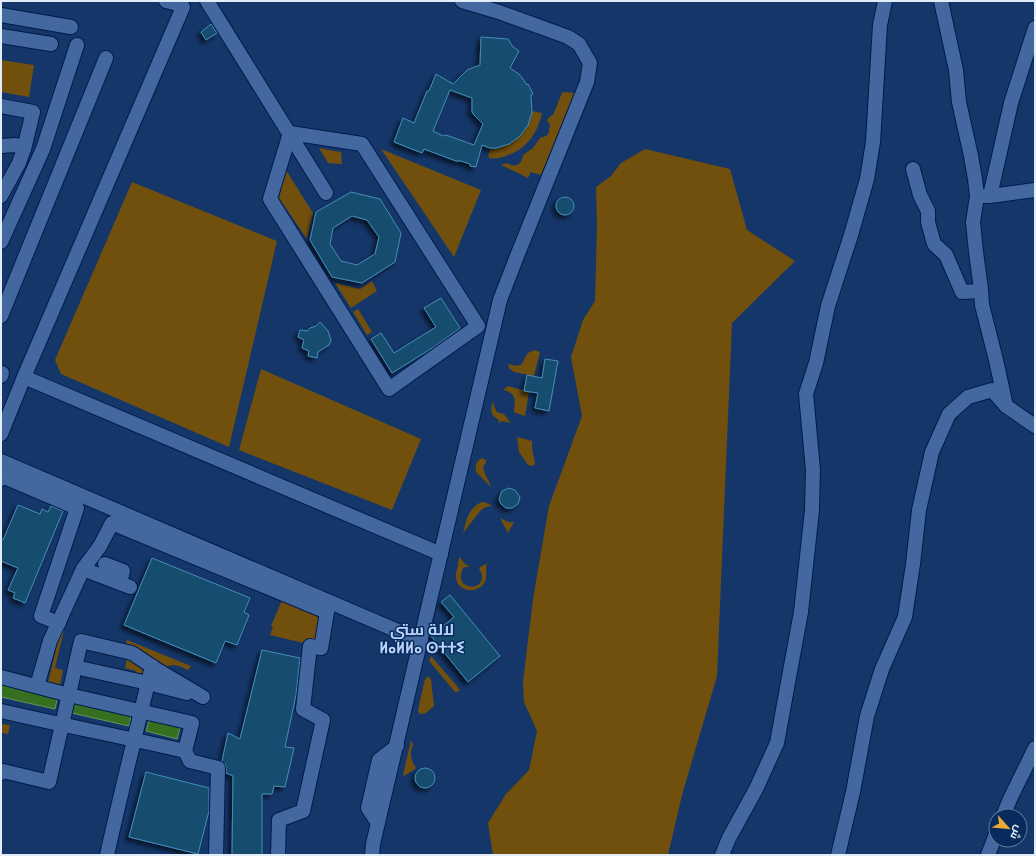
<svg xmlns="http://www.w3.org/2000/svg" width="1036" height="856" font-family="Overpass,Cairo,'Noto Sans Tifinagh',sans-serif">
  <defs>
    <filter id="shadow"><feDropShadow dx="-3.5" dy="3.5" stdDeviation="2" flood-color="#0009"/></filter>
  </defs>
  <rect width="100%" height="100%" fill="#143669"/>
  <g fill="#71500e">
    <path d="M1,60L34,65L29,97L1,92Z"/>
    <path d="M564,92L575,93L541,175L531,172L528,178L501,165L507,163C515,168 522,165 523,155L533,148L540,138L546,136L548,134L549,131L550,124L547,121C548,118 550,116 553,115L562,93Z"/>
    <path d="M532,111L542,113C538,132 527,149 508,155C502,158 495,159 489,158L488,155L490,150C496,148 503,147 509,144C521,138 531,125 532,111Z"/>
    <path d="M319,148L341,152L342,164L328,163Z"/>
    <path d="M381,149L481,190L454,257Z"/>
    <path d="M645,149L730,169L747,230L795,261L732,323L717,676L682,795L668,855H493L488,823L506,794L529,770L537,731L524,702L523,682L533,599L549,506L582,416L571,357L583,320L595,301L597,228L596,187L611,176L621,163Z"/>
    <path d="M286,170L313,213L307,239L279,198Z"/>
    <path d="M132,182L277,241L229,447L61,374L55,360Z"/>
    <path d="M372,281L377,291L351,308L335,283L360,289Z"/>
    <path d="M358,309L372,332L367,335L353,312Z"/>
    <path d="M534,350L540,352L534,376L514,372L509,368L508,364C525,369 521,362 528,353Z"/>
    <path d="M261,369L421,439L392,510L239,450Z"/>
    <path d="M508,386L529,392L525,416L516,413L514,412C515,400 517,393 503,390Z"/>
    <path d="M493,401L494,406L497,412L504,414L511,423L501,421L500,423L498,421L499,420C490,415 490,409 493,401Z"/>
    <path d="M517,437L532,441V449L535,463L533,466L528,465L519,452Z"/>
    <path d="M482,458L486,460V463L483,467C484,474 489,480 491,487L476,472C475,466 476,461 482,458Z"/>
    <path d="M482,502H485L492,506L486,507L481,510L463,533C466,520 469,507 482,502Z"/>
    <path d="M500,518L508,522H514L508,533Z"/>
    <path d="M460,557L465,564L469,566V567C464,567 463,567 462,571C455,589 482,592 482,577C482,573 480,571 479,568L487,563C485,568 487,574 486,579C482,594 458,594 456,578C455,574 457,570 458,566C458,562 458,560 460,557Z"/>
    <path d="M282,600L314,613L319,619L316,646L270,635L273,627L271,626Z"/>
    <path d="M61,629L64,630L55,668L63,670L60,685L48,682Z"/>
    <path d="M127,640L191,666L188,670C180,666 173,662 164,668L125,649Z"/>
    <path d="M431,656L457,686L460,691L455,692L430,662L429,661Z"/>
    <path d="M127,659C140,664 146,665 141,680L134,678L136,671L125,668Z"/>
    <path d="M429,676L431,680L434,706L426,713L421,714L419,713L418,710L425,679Z"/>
    <path d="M1,724L10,725L8,734L1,733Z"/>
    <path d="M411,740L413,745C409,754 411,760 416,768C414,771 407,773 404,776L403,775Z"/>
  </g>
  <g fill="#34701f" stroke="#689560">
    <path d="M1,682L58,695L55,709L1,697Z"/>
    <path d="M75,699L132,712L129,726L72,713Z"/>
    <path d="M150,717L181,724L177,739L146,731Z"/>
  </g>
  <g fill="#154e6e" stroke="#458db9" fill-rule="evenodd" filter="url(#shadow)">
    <path d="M211,24L217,33L206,40L201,32Z"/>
    <path d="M481,37L508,39L513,47L519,51L510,68L520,75L527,85L528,84L533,94L531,95L532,112L528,125L520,136L509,144L496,148H490L482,145L476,167L470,166V164L461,161H456L424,149L422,153L394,142L403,118L414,123L427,91H429L436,74L453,84L467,70L480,65ZM450,90L472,98V112L475,116L483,124L474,145L446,135L443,136L433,131Z"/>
    <path d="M351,192L380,199L401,233L395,262L362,283L332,277L310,240L316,212ZM352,216L367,220L379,237L375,254L357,265L341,261L330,244L333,228Z"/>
    <circle cx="565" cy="206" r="9"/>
    <path d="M441,298L460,328L434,347L392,373L371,339L381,333L394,353L436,327L424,308Z"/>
    <path d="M320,322L328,331L331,340L329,345L318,352L317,358L308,356L309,351L302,348L304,340L298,337L300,330L307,331L310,328L316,326Z"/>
    <path d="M545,359L558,361L549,411L535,408L538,393L524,391L527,375L542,378Z"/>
    <path d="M509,488L515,490L520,497L518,504L512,508H506L501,504L499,499L502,491Z"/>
    <path d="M18,505L40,514L42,509L48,512L51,506L63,511L25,603L13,598L15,593L8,590L18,568L1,561V539L3,540Z"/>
    <path d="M152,558L250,598L244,612L249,615L237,645L225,641L216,663L124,625Z"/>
    <path d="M450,595L500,656L468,682L431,636L454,617L441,602Z"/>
    <path d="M262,650L300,658L296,695L285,747L294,748L285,787L274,786L272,794H262V855H232L233,776L226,773V765L222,761L228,733L240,739Z"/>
    <circle cx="425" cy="778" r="10"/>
    <path d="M146,772L209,788V811L198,854L129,837Z"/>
  </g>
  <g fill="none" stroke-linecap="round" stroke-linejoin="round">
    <g stroke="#001b4c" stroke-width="16">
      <g id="minor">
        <path d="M166,1L178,4"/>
        <path d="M207,1L326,193"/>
        <path d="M941,1L956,70L959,102L971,156L975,179L977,196L973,222L976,252L981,289L982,305L996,360L1006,406"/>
        <path d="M1,15L71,27"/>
        <path d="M1,36L51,44"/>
        <path d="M1,106L33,112L24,149L19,163L1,196"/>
        <path d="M290,133L362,144L478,326L389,389L270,199Z"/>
        <path d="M1,146L16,145L24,149"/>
        <path d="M913,169L920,195L928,211V222L934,244L946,255L962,292L981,291"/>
        <path d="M982,196H990L1035,190"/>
        <path d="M990,196L1011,103L1035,28"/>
        <path d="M1,242L43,149L77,45"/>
        <path d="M1,316L106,58"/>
        <path d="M1,373H2L1,376"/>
        <path d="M24,377L441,554"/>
        <path d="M1,434L24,377L183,7"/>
        <path d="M1,461L421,641"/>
        <path d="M1,479L2,476L77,508L41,616L59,623"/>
        <path d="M105,564L123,571L120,583"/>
        <path d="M83,569L130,587"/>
        <path d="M75,667L148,683L187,693"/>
        <path d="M1,677L69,695L192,723L185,751L190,761L218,768L216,855"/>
        <path d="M37,686L50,641L83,569L100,546L112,523L327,612L321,648L310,646L303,709L323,720L303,811L279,820L278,855"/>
        <path d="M1,711C62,725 124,737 185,751"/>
        <path d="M1,773L3,771L49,782L81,641L132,653L159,671L203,697"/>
        <path d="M1003,816L1010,799L1035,748"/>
        <path d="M378,823L368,808L379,760L397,746"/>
        <path d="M107,855C121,792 137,729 152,666"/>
        <path d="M372,855L373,844L500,300L517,256L587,82L590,63L579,44L568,37L499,12L462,1"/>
        <path d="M722,855L729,838L756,789L777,743L787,688L801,612L812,510L813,470L806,394L816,363L828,306L851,235L867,179L873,142L880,25L885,1"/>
        <path d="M838,855L853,792L867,716L882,669L905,617L913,564L919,510L932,452L949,414L968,397L992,390L1006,406L1035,426"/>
        <path d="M988,855L996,834"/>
      </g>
    </g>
    <use href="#minor" stroke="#43679f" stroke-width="14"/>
  </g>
  <g text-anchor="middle" stroke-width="3" stroke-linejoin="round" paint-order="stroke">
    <g font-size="16" font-weight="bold" fill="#b9d2f8" stroke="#082b5d">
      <text x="422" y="635">لالة ستي<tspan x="422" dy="18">ⵍⴰⵍⵍⴰ ⵙⵜⵜⵉ</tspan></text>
    </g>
  </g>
  <rect width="1036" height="856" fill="none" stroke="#e3ecf9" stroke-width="4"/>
  <g transform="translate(1008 828) rotate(117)"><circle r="19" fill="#082b5d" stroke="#60789b"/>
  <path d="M0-3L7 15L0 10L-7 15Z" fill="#e9ab38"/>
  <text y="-6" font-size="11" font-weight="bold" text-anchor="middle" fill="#e3ecf9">ش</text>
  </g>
</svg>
